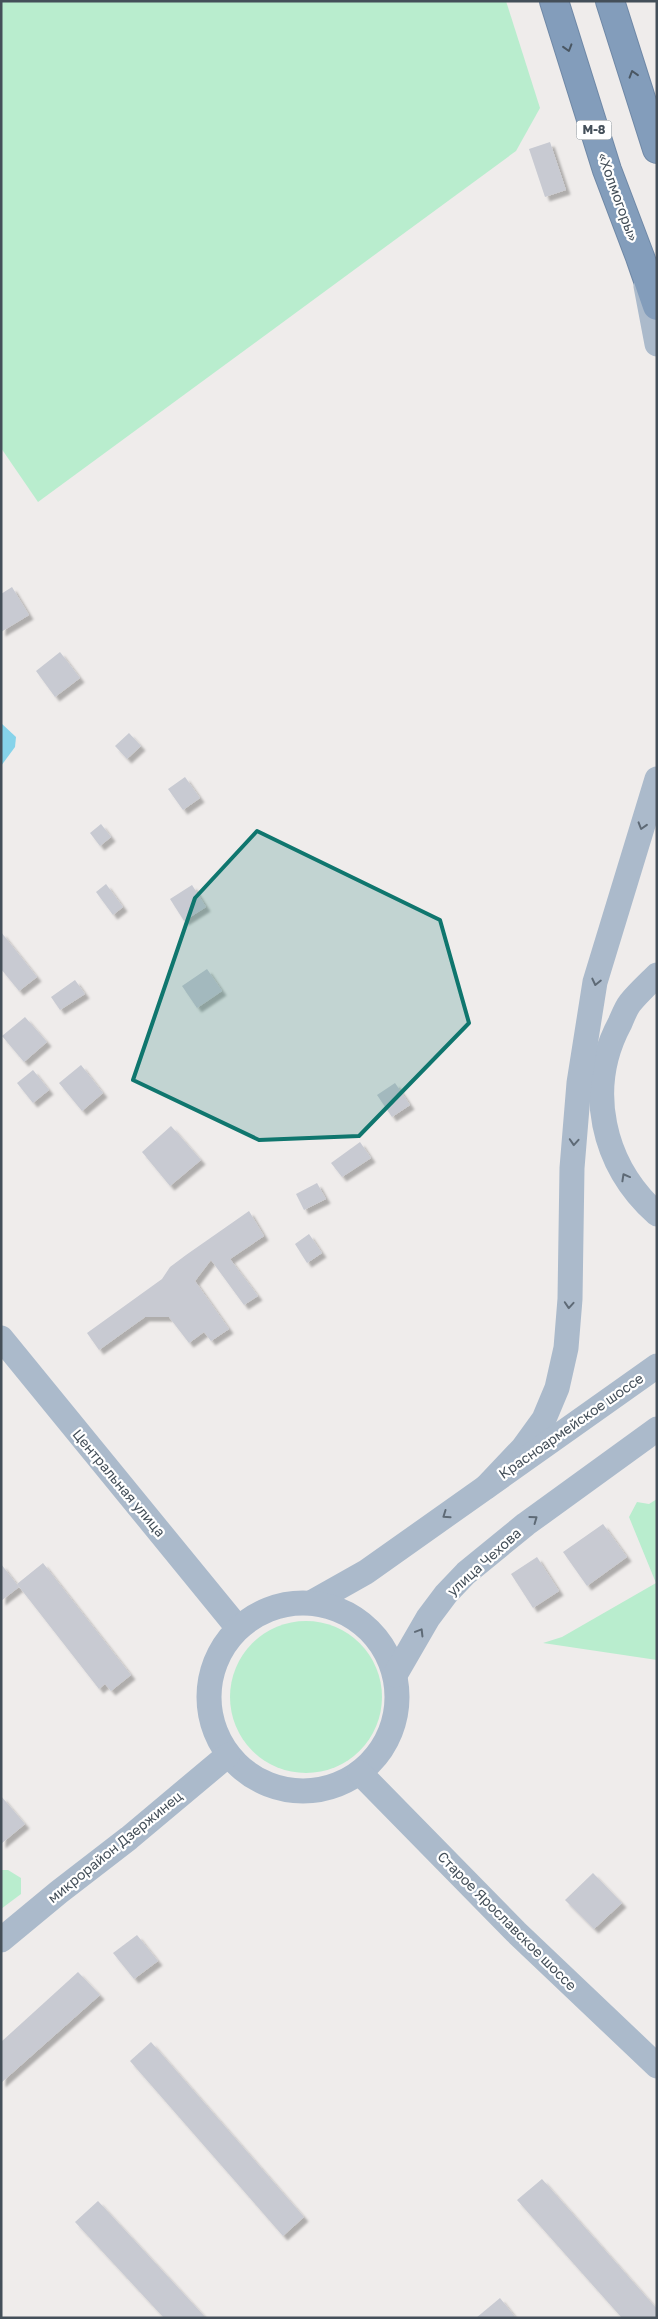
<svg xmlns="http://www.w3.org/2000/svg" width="658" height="2319" font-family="'Golos Text',sans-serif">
  <defs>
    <filter id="shadow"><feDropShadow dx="4.5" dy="4.5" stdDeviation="1" flood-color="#0004"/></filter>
  </defs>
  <rect width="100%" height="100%" fill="#efeceb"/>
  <g fill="#b9edce">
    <path d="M1,1H506L540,108L516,151L38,502L1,448Z"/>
    <path d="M657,1499V1660L543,1643L562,1637L656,1583L629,1517L637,1502L649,1504Z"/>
    <circle cx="306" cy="1697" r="76"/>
    <path d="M1,1870H8L21,1878V1894L1,1909Z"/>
  </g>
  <path fill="#86d3ea" d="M1,723L16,737L15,747L1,766Z"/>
  <g fill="#c8cad2" filter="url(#shadow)">
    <path d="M550,142L566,190L545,197L529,149Z"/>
    <path d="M12,587L29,615L1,632V594Z"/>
    <path d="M60,652L80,678L55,697L36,671Z"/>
    <path d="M129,733L141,746L127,759L115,746Z"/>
    <path d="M185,777L200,798L183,810L168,789Z"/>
    <path d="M101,824L111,837L100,846L90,833Z"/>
    <path d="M106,884L123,907L113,915L96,892Z"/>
    <path d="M192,885L206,907L184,921L170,899Z"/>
    <path d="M1,932L37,977L19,991L1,969Z"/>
    <path d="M207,969L222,991L197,1008L182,986Z"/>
    <path d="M75,980L85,994L60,1010L51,997Z"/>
    <path d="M25,1017L47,1042L24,1062L2,1036Z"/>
    <path d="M81,1065L103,1093L82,1111L59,1083Z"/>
    <path d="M33,1070L49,1090L33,1103L17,1083Z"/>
    <path d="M395,1083L410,1105L392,1117L377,1095Z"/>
    <path d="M171,1126L201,1160L170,1186L142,1152Z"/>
    <path d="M360,1142L371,1158L342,1177L331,1163Z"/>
    <path d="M317,1183L326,1199L304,1210L296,1194Z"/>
    <path d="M249,1211L264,1236L230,1259L258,1296L244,1305L211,1260L195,1281L229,1329L211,1341L204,1332L189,1343L169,1317H145L99,1350L87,1333L162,1279L170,1267L186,1255Z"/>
    <path d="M309,1234L322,1253L307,1263L295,1244Z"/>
    <path d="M603,1524L627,1557L587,1586L563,1552Z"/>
    <path d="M537,1557L559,1591L533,1608L511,1574Z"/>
    <path d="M43,1563L131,1675L111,1691L105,1684L99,1689L17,1584Z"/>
    <path d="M1,1564L19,1587L1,1601Z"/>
    <path d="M1,1796L25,1824L1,1844Z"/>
    <path d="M593,1873L622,1903L594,1929L565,1900Z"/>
    <path d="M137,1935L158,1961L134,1979L113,1953Z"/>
    <path d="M78,1972L100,1995L1,2083V2042Z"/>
    <path d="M151,2042L304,2217L283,2236L130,2061Z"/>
    <path d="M542,2179L657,2309V2318H622L517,2200Z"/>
    <path d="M98,2201L206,2318H164L75,2222Z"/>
    <path d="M500,2298L516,2318H476Z"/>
  </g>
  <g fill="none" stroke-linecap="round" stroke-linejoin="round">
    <g stroke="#6f88a6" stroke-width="30">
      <g id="highway">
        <path d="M554,1L607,170L640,257L657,306"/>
        <path d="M610,1L657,149"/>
      </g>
    </g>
    <g stroke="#abbacb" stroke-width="25">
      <path d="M646,286L657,344"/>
      <path d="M657,975C648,984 638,993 630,1003C626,1008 623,1016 620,1023C585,1088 602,1165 657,1214"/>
      <path d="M1,1338L238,1628"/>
      <path d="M486,1487L523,1448L544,1419L557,1388L566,1348L570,1299L572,1168L579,1083L595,982L657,779"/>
      <path d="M311,1603L366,1572L657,1366"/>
      <circle cx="303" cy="1697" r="94"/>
      <path d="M395,1675L428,1618L446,1594L466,1573L526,1524L657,1429"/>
      <path d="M360,1773L516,1932L657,2066"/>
      <path d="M1,1940L59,1892L129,1838L228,1755"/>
    </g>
    <use href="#highway" stroke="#839dbb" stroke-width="28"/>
  </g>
  <defs><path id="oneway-chevron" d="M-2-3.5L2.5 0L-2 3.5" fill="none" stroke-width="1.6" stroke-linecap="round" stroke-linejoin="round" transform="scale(1.25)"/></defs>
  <g stroke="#4a5763">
    <use href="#oneway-chevron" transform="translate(568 48) rotate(73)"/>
    <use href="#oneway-chevron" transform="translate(633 74) rotate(-107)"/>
  </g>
  <g stroke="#5e6a76">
    <use href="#oneway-chevron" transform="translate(642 826) rotate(107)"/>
    <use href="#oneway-chevron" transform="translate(596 982) rotate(103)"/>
    <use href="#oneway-chevron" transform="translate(574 1142) rotate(94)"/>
    <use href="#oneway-chevron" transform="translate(625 1177) rotate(-119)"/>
    <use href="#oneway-chevron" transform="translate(569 1305) rotate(94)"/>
    <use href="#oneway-chevron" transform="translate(446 1515) rotate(145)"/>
    <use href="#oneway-chevron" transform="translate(534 1519) rotate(-36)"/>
    <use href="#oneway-chevron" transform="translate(420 1632) rotate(-59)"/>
  </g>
  <path fill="#0f766e" fill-opacity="0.2" stroke="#0f766e" stroke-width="4" stroke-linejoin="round" d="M257,831L440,920L469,1023L359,1136L259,1140L133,1080L195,898Z"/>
  <g text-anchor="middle" stroke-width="4.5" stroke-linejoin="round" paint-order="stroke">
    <rect fill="#fff" stroke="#7c848b" stroke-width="1" x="576.5" y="120.5" width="35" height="19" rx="4"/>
    <g font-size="12" font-weight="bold" fill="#444f59">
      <text x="594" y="134">М-8</text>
    </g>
    <g font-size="14" fill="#444f59" stroke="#fff">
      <text transform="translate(618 197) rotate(70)" y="5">«Холмогоры»</text>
      <text transform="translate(571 1426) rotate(-35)" y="5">Красноармейское шоссе</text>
      <text transform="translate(119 1483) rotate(50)" y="5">Центральная улица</text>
      <text transform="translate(484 1562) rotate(-42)" y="5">улица Чехова</text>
      <text transform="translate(115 1847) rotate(-39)" y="5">микрорайон Дзержинец</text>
      <text transform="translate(507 1921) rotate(45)" y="5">Старое Ярославское шоссе</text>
    </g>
  </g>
  <rect width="658" height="2319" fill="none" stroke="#444f59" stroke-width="5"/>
</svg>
